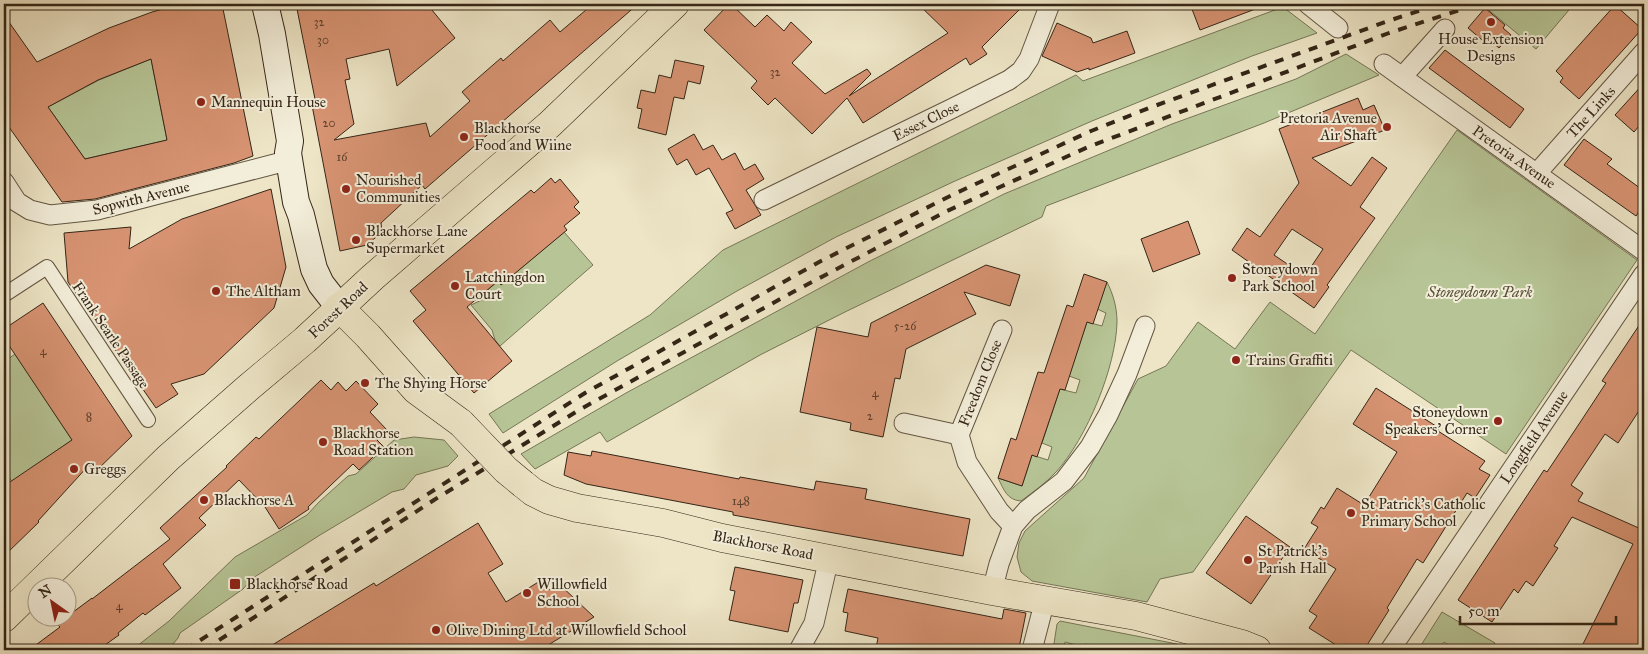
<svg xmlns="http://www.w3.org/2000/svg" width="1648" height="654" font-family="'IM FELL Great Primer',serif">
  <rect width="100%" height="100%" fill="#ede5c6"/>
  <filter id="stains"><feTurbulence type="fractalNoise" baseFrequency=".004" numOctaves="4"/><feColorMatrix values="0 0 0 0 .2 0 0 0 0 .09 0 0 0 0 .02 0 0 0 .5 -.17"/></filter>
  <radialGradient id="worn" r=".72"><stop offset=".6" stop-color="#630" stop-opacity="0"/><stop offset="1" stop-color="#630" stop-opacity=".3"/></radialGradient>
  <g fill="#b7c596" stroke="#767656">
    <path d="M1494,4H1574L1536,49L1485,7Z"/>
    <path d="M1283,7L1317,33L1252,56L1092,121L955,181L836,237L737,291L617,361L503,433L489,414L650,315L723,250L1076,75L1083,81Z"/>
    <path d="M1346,54L1379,75L1264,123L1046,206L1042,217L847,311L760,355L607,442L600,432L535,469L521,454L626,393L868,262L1004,194L1172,124L1296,79Z"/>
    <path d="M151,59L167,140L85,159L48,107L99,80Z"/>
    <path d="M1457,130L1637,260L1506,454L1351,350L1193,572L1160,579L1147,602L1032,581L1021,572L1017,557L1019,543L1025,531L1084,478L1138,379L1166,366L1198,322L1235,349L1270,302L1315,334Z"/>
    <path d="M564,232L593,265L500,346L495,340L492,330L471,305L486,298L483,294L498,281L501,285Z"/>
    <path d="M1107,282C1113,294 1117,307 1117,322C1116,367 1087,438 1056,472C1046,483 1033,492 1021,501C1007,500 1004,490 998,478L1022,486L1032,455L1048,460L1052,447L1042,443L1060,389L1076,393L1080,380L1069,376L1087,322L1102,326L1106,313L1097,309Z"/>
    <path d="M15,354L72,440L30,469L15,486L4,470V362Z"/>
    <path d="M414,437L444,440L458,456L448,466L416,475L404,489L392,492L320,535L253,578L243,589L180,633L178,638L168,650H132L169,621L235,557L307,515L319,502L348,476L356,474L394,440Z"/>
    <path d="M1442,612L1495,643L1490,650H1457L1444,642L1438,650H1418Z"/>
    <path d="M1060,621L1177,644L1195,650H1115L1085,644L1084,647L1065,642L1063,650H1053L1057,624Z"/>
  </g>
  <g fill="#d79372" stroke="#352617" fill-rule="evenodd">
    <path d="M182,4H222L253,156L234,163L95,199L62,202L4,120V15L37,62L109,28L152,12ZM151,59L167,140L85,159L48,107L98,80Z"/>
    <path d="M296,4H427L455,38L397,86L389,49L346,59L350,79L345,80L354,124L334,140L426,123L430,137L470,101L462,92L501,58L503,61L550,20L560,32L593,4H638L425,189L422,185L381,223L382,232L367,245L340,251L311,100L315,99Z"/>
    <path d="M729,4H731L755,27L767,15L784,31L791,22L812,42L792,63L825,94L867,69L871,74L849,96L948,33L918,4H1025L982,47L987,54L970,65L966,58L863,123L847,98L812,134L775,98L768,105L751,88L757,81L704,30Z"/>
    <path d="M1190,4H1265L1266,5L1200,30Z"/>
    <path d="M1615,5L1642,29L1579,99L1560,82L1563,78L1556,71Z"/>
    <path d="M1485,8L1505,25L1503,28L1511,35L1499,48L1491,41L1488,45L1468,28Z"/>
    <path d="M1057,23L1091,38L1093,43L1127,31L1135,53L1089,70V68L1077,72L1042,56Z"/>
    <path d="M1445,50L1524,109L1510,128L1429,68Z"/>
    <path d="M675,60L704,66L700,84L688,81L684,99L674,97L666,135L638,128L642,109L637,108L641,90L655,93L659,75L671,78Z"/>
    <path d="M1644,83V120L1634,132L1615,115Z"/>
    <path d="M1358,98L1363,110L1374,105L1385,130L1312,158L1351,186L1372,157L1387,168L1360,207L1375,218L1327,285L1329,287L1314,308L1232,250L1247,228L1260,237L1299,183L1279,129ZM1292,229L1323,249L1305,276L1274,255Z"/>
    <path d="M694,134L703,150L713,145L722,160L735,153L744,170L755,164L764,179L746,190L761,215L735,229L726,213L733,210L709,168L696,175L687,159L677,165L668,149Z"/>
    <path d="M1584,139L1612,159L1607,164L1644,191V204L1636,216L1564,165Z"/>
    <path d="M551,178L555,183L560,179L579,202L574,207L580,213L564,226L567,230L501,285L498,281L467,307L512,361L474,393L413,321L426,310L410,291L531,190L534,193Z"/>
    <path d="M271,189L286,267L274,308L204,374L171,384L178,394L156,408L68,282L64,233L131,227L129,249L182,219Z"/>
    <path d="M1188,221L1200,254L1153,272L1141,239Z"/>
    <path d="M986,265L1020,275L1010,306L964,292L976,314L906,349L900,379L895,378L883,437L850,430L851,423L800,412L817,327L868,337L871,323Z"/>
    <path d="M1084,274L1107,282L1093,324L1087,322L1065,390L1060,389L1037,457L1032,455L1022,486L998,478L1011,438L1016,440L1038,372L1044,373L1067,305L1073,307Z"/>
    <path d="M43,303L132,436L94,473L89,465L38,521L39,522L4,556V486L72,440L4,338V329Z"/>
    <path d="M1644,318V403L1618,443L1605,434L1571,485L1583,493L1578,501L1641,529L1644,522V650H1580L1633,544L1572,517L1554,546L1558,548L1533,586L1526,581L1518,593L1514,589L1492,622L1458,600L1544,470L1547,472L1579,424L1606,383L1602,381Z"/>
    <path d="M321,380L331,390L338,382L346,391L356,381L378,404L370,412L387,430L377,440L384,447L359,470L353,464L308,507L309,509L279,529L265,507L239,480L199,518L206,525L163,564L181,588L145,615L143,613L118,633L119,635L98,650H29L60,627L57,624L92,598V599L170,539L160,528L227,467L226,466L256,437L259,439Z"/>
    <path d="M1376,388L1439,428L1438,431L1485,461L1479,469L1490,475L1475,498L1467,493L1423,563L1417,559L1387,608L1389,610L1364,650H1344L1309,628L1317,616L1309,611L1336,569L1304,549L1318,527L1311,523L1321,507L1324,509L1337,488L1364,505L1397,452L1353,424Z"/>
    <path d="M592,451L739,479L740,477L814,490L816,481L867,489L865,499L970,519L963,556L733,515V512L586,484L564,475L568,452L591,456Z"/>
    <path d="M1246,516L1290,547L1251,604L1206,573Z"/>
    <path d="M478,523L503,564L488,573L506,602L540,581L550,590L558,583L594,617L540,650H264L374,583L376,586Z"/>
    <path d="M735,567L803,580L798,603H794L788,632L729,620L735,591L730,590Z"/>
    <path d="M848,589L1002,619L1004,609L1026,613L1019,648L1012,646L1011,650H885L876,648L878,638L845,631L848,613L843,612Z"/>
  </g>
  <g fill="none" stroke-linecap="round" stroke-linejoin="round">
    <g stroke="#635643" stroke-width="16">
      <path id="pedestrian" d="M4,295L47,267L148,420"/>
    </g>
    <g stroke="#635643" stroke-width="21">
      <g id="minor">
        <path d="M1308,4L1338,28"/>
        <path d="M1384,64L1644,251"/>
        <path d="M1402,77L1445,29"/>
        <path d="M1537,173L1644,52"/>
        <path d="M4,182L17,202L30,210L50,215L97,210L290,160"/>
        <path d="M764,200L953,108L1009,80L1021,71L1029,59L1050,4"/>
        <path d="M1002,330L959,435L967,462L999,511L1013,526"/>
        <path d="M904,423L959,435"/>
        <path d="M992,591L999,564L1013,526L1027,510L1064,481L1090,447L1108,415L1127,374L1145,326"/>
        <path d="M799,650L814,623L829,558"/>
        <path d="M1032,650L1045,600"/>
        <path d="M1390,650L1644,274"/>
      </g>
    </g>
    <g stroke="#352617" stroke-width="28">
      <path id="secondary" d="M265,4L272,34L290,141L288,153L296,202L301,215L314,269L321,284L339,307"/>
    </g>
    <g stroke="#352617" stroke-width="29">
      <g id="primary">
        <path d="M339,307L368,336L416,390L461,423"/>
        <path d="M523,484L533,492L549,500L577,508L663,523L722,538L992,591L1136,616L1242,644L1257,650"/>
        <path d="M4,618L168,458L249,387L305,340L373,277L550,124L675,4"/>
      </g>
    </g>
    <use href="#pedestrian" stroke="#f3eeda" stroke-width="14"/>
    <use href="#minor" stroke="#f3eeda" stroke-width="19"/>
    <use href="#secondary" stroke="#f3eeda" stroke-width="26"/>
    <use href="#primary" stroke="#ede5c6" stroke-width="28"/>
    <g stroke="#352617" stroke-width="4" stroke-dasharray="9 9" stroke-linecap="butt">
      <path d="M185,650L585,393L821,261L954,194L1091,131L1149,108L1388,21L1440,4"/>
      <path d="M204,650L434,500L579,410L793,292L947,211L1088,147L1389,33L1478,4"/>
    </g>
    <g stroke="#352617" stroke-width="29" stroke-linecap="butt">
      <path id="primary-bridge" d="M461,423L506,470L523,484"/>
    </g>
    <use href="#primary-bridge" stroke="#ede5c6" stroke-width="28"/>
  </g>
  <g fill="#8f2418" stroke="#f3eeda" stroke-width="2">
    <circle cx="1491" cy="22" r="5"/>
    <circle cx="201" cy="102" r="5"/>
    <circle cx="1387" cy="127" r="5"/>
    <circle cx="464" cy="137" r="5"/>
    <circle cx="346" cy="189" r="5"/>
    <circle cx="356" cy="240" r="5"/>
    <circle cx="1232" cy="278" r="5"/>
    <circle cx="455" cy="286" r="5"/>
    <circle cx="216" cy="291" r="5"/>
    <circle cx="1236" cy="360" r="5"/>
    <circle cx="365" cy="383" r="5"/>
    <circle cx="1498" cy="421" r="5"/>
    <circle cx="323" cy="442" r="5"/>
    <circle cx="74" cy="469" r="5"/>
    <circle cx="204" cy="500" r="5"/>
    <circle cx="1351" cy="513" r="5"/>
    <circle cx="1248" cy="560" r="5"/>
    <rect x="229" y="578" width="12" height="12" rx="2.5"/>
    <circle cx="527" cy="593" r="5"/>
    <circle cx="436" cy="630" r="5"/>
  </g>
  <g text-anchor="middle" stroke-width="4" stroke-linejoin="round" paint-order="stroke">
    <g font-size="12" fill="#5e412e">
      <text x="319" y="26">32</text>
      <text x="323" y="44">30</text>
      <text x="775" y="76">32</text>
      <text x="329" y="127">20</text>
      <text x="342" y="161">16</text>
      <text x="905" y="330">5-26</text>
      <text x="43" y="355">4</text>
      <text x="875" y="397">4</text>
      <text x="870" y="420">2</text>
      <text x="89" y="421">8</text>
      <text x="741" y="505">148</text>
      <text x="119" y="610">4</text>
    </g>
    <g font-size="15" fill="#352617" stroke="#f3eeda" text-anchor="start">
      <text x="1491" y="44" text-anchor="middle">House Extension<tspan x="1491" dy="17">Designs</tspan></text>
      <text x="211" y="107">Mannequin House</text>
      <text x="1377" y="123" text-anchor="end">Pretoria Avenue<tspan x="1377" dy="17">Air Shaft</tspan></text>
      <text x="474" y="133">Blackhorse<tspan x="474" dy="17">Food and Wiine</tspan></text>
      <text x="356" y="185">Nourished<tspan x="356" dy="17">Communities</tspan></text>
      <text x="366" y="236">Blackhorse Lane<tspan x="366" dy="17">Supermarket</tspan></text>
      <text x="1242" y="274">Stoneydown<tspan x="1242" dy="17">Park School</tspan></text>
      <text x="465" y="282">Latchingdon<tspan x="465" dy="17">Court</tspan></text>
      <text x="226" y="296">The Altham</text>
      <text x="1246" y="365">Trains Graffiti</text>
      <text x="375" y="388">The Shying Horse</text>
      <text x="1488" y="417" text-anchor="end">Stoneydown<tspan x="1488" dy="17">Speakers' Corner</tspan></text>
      <text x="333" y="438">Blackhorse<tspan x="333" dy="17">Road Station</tspan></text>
      <text x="84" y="474">Greggs</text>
      <text x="214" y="505">Blackhorse A</text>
      <text x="1361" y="509">St Patrick's Catholic<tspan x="1361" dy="17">Primary School</tspan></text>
      <text x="1258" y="556">St Patrick's<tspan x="1258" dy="17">Parish Hall</tspan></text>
      <text x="246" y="589">Blackhorse Road</text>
      <text x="537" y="589">Willowfield<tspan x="537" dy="17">School</tspan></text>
      <text x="446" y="635">Olive Dining Ltd at Willowfield School</text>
    </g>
    <g font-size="15" fill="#352617" stroke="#f3eeda">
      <text transform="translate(1591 112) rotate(-48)" y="5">The Links</text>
      <text transform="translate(926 121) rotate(-26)" y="5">Essex Close</text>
      <text transform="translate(1514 157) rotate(35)" y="5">Pretoria Avenue</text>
      <text transform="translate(141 198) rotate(-14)" y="5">Sopwith Avenue</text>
      <text transform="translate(338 310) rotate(-43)" y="5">Forest Road</text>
      <text transform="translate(111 335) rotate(56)" y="5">Frank Searle Passage</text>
      <text transform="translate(980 383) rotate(-68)" y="5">Freedom Close</text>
      <text transform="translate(1534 437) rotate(-56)" y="5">Longfield Avenue</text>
      <text transform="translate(763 545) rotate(11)" y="5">Blackhorse Road</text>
    </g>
    <g font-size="15" font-style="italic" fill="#564e37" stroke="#f3eeda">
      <text x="1480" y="297">Stoneydown Park</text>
    </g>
  </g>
  <rect width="1648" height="654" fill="none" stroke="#ede5c6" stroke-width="20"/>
  <rect x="5" y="5" width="1638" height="644" fill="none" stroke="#352617" stroke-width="2.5"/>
  <rect x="10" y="10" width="1628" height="634" fill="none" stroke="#352617"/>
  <g transform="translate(52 602) rotate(327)"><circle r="24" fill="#f3eeda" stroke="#a79e8c"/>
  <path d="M0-4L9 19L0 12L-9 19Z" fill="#8f2418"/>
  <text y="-8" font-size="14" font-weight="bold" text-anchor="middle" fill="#352617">N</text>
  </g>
  <path d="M1460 616v8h156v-8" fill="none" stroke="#352617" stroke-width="2.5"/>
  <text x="1468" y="616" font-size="15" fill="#352617" stroke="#f3eeda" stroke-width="4" paint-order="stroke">50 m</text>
  <rect width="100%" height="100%" filter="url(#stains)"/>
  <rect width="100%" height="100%" fill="url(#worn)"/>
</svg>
